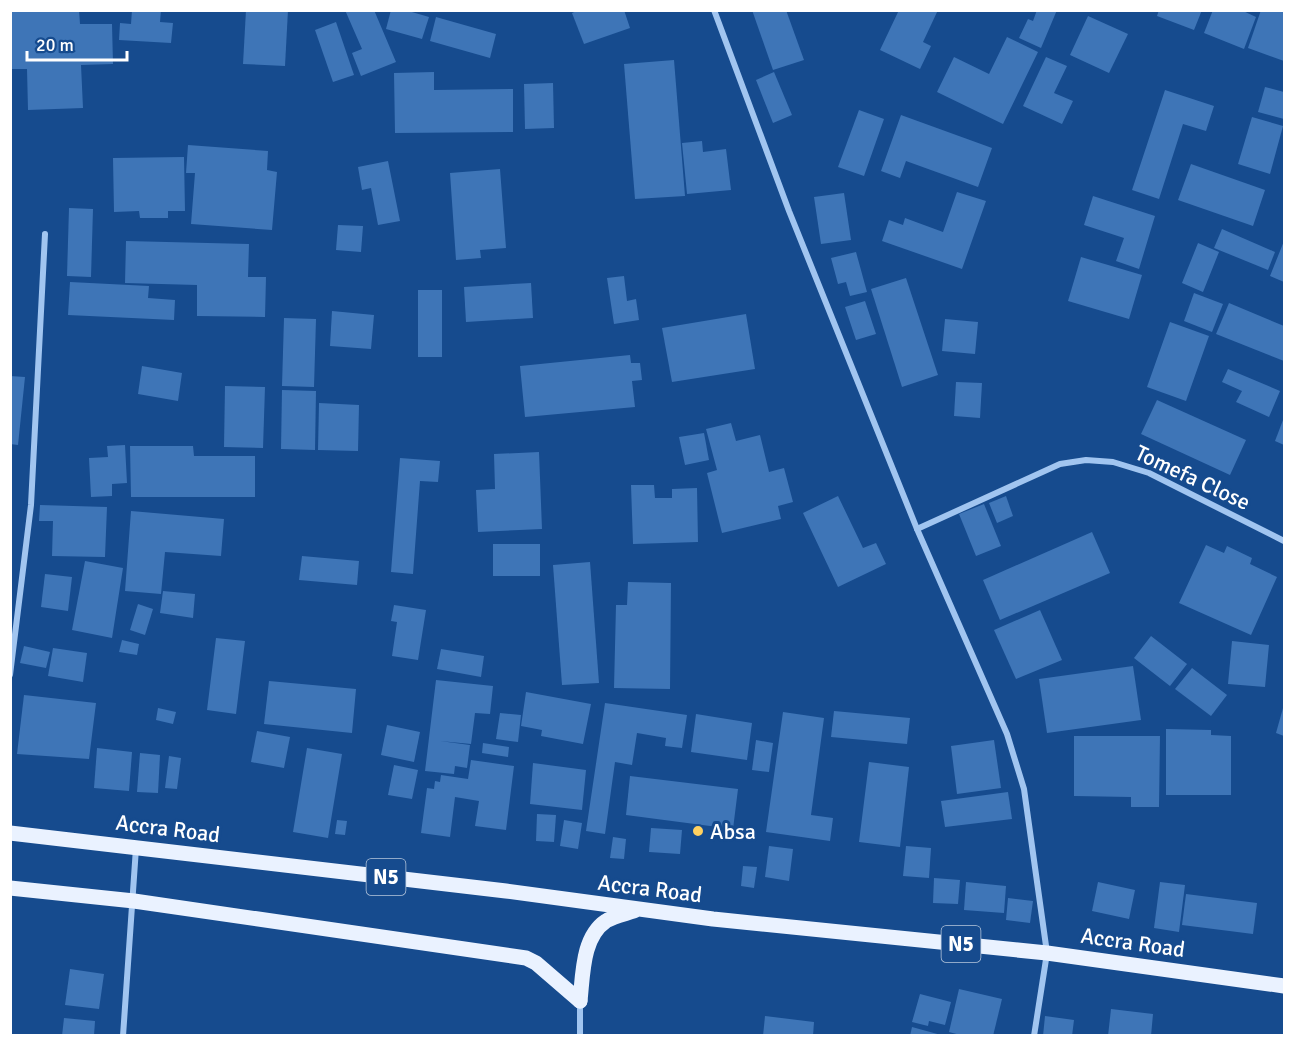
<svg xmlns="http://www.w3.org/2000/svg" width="1295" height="1046" font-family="Signika,sans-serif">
  <rect width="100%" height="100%" fill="#164b8e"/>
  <g fill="#3e75b7">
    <path d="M10,10H79L80,24H112L113,64L81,65L83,108L28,110L27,69H10Z"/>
    <path d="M132,10H161L160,22L173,23L171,43L119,40L120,23L131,24Z"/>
    <path d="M246,10H288L285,66L243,64Z"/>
    <path d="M345,10H374L396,62L361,76L352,53L362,49Z"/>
    <path d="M391,10H405L429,17L422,39L386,29Z"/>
    <path d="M579,10H624L630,28L584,44L572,13Z"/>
    <path d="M752,10H786L804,60L773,70Z"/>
    <path d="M899,10H938L923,42L931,46L920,69L880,50Z"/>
    <path d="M1037,10H1057L1041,48L1019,38L1028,19L1033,21Z"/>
    <path d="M1159,10H1202L1194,30L1157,16Z"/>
    <path d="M1213,10H1241L1256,17L1244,49L1204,33Z"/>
    <path d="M1261,10H1284V61L1248,48Z"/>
    <path d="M1088,16L1128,34L1109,73L1070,55Z"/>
    <path d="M436,17L496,34L490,58L430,41Z"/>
    <path d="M336,22L354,75L333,82L315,30Z"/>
    <path d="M1007,37L1038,52L1003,124L937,92L954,57L989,74Z"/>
    <path d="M1046,57L1067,66L1054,93L1073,101L1062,124L1023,106Z"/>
    <path d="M674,60L685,196L635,199L624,64Z"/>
    <path d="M434,72V90L513,89V132L395,133L394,73Z"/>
    <path d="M774,72L792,115L773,123L756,80Z"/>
    <path d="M553,83L554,128L525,129L524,84Z"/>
    <path d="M1265,87L1284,92V119L1258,112Z"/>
    <path d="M1165,90L1214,106L1206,131L1183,124L1159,199L1132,190Z"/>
    <path d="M859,110L884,119L864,176L838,167Z"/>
    <path d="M901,115L992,148L978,187L906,161L900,178L881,171Z"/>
    <path d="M1252,117L1283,126L1270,174L1238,164Z"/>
    <path d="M702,141L703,152L726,149L731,190L687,194L682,143Z"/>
    <path d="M188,145L268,151L267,170L277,172L272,230L191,224L195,173H186Z"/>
    <path d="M184,157L185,211H168V218H140L139,211L114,212L113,158Z"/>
    <path d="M388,161L400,221L378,225L371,188L362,190L358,167Z"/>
    <path d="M1191,164L1265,190L1253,226L1178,200Z"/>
    <path d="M500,169L506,248L480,250L481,258L456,260L450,173Z"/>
    <path d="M957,192L986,201L962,269L882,241L889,220L903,225L905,218L943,232Z"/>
    <path d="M844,193L851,240L821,244L814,197Z"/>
    <path d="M1093,196L1155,216L1139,269L1116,261L1124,238L1084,225Z"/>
    <path d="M69,208L93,209L91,277L67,276Z"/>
    <path d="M338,225L363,226L361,252L336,250Z"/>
    <path d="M1222,229L1275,252L1268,270L1214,248Z"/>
    <path d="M126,241L249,244L248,277H266L265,317L197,316V285L125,283Z"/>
    <path d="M1284,241V282L1270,276Z"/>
    <path d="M1198,243L1219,252L1203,292L1182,283Z"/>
    <path d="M856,252L867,292L850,296L846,282L838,284L831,258Z"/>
    <path d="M1081,257L1142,275L1129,319L1068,301Z"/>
    <path d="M624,276L627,301L636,299L639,320L614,324L607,278Z"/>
    <path d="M906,278L938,375L902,387L871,289Z"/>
    <path d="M70,282L149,286L148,298L175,300L174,320L68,315Z"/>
    <path d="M531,283L533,318L466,322L464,287Z"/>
    <rect x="418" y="290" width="24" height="67"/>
    <path d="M1194,293L1223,304L1212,332L1184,321Z"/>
    <path d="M865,301L876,334L856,340L845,307Z"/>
    <path d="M1229,303L1284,326V361L1216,334Z"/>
    <path d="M332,311L374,315L371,349L330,346Z"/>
    <path d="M746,314L755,369L672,382L662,328Z"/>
    <path d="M284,318L316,319L314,387L282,386Z"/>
    <path d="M945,319L978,322L975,354L942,351Z"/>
    <path d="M1170,322L1209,336L1186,401L1147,387Z"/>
    <path d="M630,355L631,363H640L642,380L632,381L635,407L525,417L520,366Z"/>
    <path d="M142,366L182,373L178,401L138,394Z"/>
    <path d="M1228,369L1280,391L1269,417L1236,402L1242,391L1222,382Z"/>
    <path d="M10,376L25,377L18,445L10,444Z"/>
    <path d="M956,382L982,383L980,418L954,416Z"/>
    <path d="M225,386L265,387L263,448L224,447Z"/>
    <path d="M282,390L316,391L315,450L281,449Z"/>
    <path d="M1157,400L1246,440L1230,475L1141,434Z"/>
    <path d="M319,403L359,405L358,451L318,450Z"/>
    <path d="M1283,420L1284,421V445L1275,441Z"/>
    <path d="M731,423L736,441L760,435L769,472L784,468L793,502L778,506L781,519L722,533L707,473L717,470L706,429Z"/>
    <path d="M704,433L709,460L685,465L679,437Z"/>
    <path d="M125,445L127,483L112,484V496L91,497L89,458L108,457L107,446Z"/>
    <path d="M130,446H193L194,456H255V497H131Z"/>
    <path d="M539,452L542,529L478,532L476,490L495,489L494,454Z"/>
    <path d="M400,458L440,461L438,482L420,481L413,574L391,572Z"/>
    <path d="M631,485H654L655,498H672V489L697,488L698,542L633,544Z"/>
    <path d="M838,496L863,548L876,543L886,564L838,587L803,513Z"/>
    <path d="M1006,496L1013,516L997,523L989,503Z"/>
    <path d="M984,504L1001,546L976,556L959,514Z"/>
    <path d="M40,505L107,507L105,557L52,556L53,521H39Z"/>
    <path d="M131,511L224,519L221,556L165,552L161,594L125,591Z"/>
    <path d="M1092,532L1110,573L1000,620L983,580Z"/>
    <rect x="493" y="544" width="47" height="32"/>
    <path d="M1206,545L1224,553L1227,546L1252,558L1250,564L1277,577L1251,635L1179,603Z"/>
    <path d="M302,556L359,561L357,585L299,580Z"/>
    <path d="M85,561L123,568L112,638L72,630Z"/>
    <path d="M590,562L599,683L562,685L553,565Z"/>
    <path d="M45,574L72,577L68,611L41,607Z"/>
    <path d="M628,582L671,583L670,689L614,688L616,605H627Z"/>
    <path d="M163,591L195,594L193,618L160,613Z"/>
    <path d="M138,604L153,609L145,635L130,630Z"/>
    <path d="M394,605L426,610L418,660L392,656L397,622L391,621Z"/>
    <path d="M1040,610L1062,660L1016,679L994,630Z"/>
    <path d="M1151,636L1187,664L1170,686L1134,658Z"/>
    <path d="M216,638L245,641L236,714L207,710Z"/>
    <path d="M122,640L139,644L137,655L119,652Z"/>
    <path d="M1232,641L1269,645L1265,687L1228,684Z"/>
    <path d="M24,646L50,652L46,668L20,663Z"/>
    <path d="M53,648L87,653L83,682L48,676Z"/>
    <path d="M441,649L484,656L481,677L437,669Z"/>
    <path d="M1133,666L1141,720L1047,733L1039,679Z"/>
    <path d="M1192,668L1227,695L1211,716L1175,689Z"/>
    <path d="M436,680L493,686L490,714L475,713L471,744L440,741L470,745L467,768L455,766L454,774L425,771Z"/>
    <path d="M269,681L356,689L352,733L264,724Z"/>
    <path d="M526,692L591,704L583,744L541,736L542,730L521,726Z"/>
    <path d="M24,695L96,703L89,759L17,754Z"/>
    <path d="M605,703L687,715L682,748L665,746L666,738L637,733L632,765L615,762L605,834L586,831Z"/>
    <path d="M158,708L176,712L173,724L156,720Z"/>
    <path d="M1283,708L1284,709V736L1276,733Z"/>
    <path d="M834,711L910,718L907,744L831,737Z"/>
    <path d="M783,712L824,718L811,815L833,818L830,841L766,832Z"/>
    <path d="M500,713L521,715L518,742L496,739Z"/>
    <path d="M696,714L752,723L747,760L691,752Z"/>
    <path d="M387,725L420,732L414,762L381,755Z"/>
    <path d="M1166,729L1211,730V735L1231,736V795H1166Z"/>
    <path d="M257,731L290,737L284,768L251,762Z"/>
    <path d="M1074,736H1160L1159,807H1131V797L1074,796Z"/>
    <path d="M756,740L773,743L769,772L752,770Z"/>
    <path d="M994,740L1001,788L957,794L951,746Z"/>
    <path d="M483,743L509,747L508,757L482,753Z"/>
    <path d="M97,748L132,752L129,791L94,788Z"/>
    <path d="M307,748L342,754L328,838L293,832Z"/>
    <path d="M140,753L160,755L158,793L137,792Z"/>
    <path d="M169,756L181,758L177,789L165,788Z"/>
    <path d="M471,760L514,766L506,830L475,826L479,801L455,797L450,837L421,833L427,788L434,789L435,781L440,782L441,775L468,779Z"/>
    <path d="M869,762L909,767L900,847L859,842Z"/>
    <path d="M533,763L586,770L582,810L530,804Z"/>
    <path d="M394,765L418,770L412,799L388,795Z"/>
    <path d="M630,776L738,789L733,829L626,815Z"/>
    <path d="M1008,792L1012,819L945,827L941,801Z"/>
    <path d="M537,814L556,815L554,842L536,841Z"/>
    <path d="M337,820L347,821L345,835L335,834Z"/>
    <path d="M564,820L582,823L578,849L560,846Z"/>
    <path d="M651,828L682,830L680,854L649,852Z"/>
    <path d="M613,837L626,839L624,859L610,858Z"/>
    <path d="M769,846L793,849L789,881L765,877Z"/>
    <path d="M906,846L931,848L929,878L903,876Z"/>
    <path d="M743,866L757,867L754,888L741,886Z"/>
    <path d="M934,878L960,880L958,904L933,903Z"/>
    <path d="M966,882L1006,886L1004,913L964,910Z"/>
    <path d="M1098,882L1135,890L1129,919L1092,911Z"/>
    <path d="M1160,882L1185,885L1179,932L1154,928Z"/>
    <path d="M1186,894L1257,903L1253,934L1182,925Z"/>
    <path d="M1008,898L1033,901L1030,923L1006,920Z"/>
    <path d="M70,969L104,974L99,1009L65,1005Z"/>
    <path d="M959,989L1002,999L993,1036H964L949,1032Z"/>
    <path d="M920,994L951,1002L945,1025L929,1021L928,1026L912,1022Z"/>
    <path d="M1111,1009L1153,1014L1151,1036H1108Z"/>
    <path d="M765,1016L814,1022L813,1036H763Z"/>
    <path d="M1045,1016L1074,1020L1072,1036H1043Z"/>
    <path d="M64,1018L95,1021L94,1036H62Z"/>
    <path d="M912,1027L941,1035V1036H910Z"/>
  </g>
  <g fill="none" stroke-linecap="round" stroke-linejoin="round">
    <g stroke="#a1c5f0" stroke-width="6">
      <path d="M714,10L789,211L917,529L1007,734L1024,789L1047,953L1034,1036"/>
      <path d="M917,529L1060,464L1086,460L1113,462L1149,473L1284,541"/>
      <path d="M10,675L31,505L45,234"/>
      <path d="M123,1036L136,848"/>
      <path d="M580,1036V1002"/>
    </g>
    <g stroke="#eaf2ff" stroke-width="15">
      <path d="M10,833L506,891L713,919L1047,953L1284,986"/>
      <path d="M10,888L134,901L526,958L536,963L580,1001"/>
      <path d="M580,1001C583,975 582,937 606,921C614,916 625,914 634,911"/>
    </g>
  </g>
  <circle fill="#ffd160" stroke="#164b8e" stroke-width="2" cx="698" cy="831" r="6"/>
  <g text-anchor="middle" stroke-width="6" stroke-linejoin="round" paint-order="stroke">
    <g fill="#164b8e" stroke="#b9c9dd" stroke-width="1.5">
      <rect x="366.5" y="859" width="39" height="36" rx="4.5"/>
      <rect x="941.5" y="926" width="39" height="36" rx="4.5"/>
    </g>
    <g font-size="21" font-weight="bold" fill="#fff">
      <text x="386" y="884">N5</text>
      <text x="961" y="951">N5</text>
    </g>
    <g font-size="22" fill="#fff" stroke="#164b8e">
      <text transform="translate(1193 477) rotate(25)" y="8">Tomefa Close</text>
      <text transform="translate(168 828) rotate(7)" y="8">Accra Road</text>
      <text transform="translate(650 888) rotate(7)" y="8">Accra Road</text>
      <text transform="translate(1133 942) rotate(8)" y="8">Accra Road</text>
    </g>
    <g font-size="22" fill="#fff" stroke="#164b8e" text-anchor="start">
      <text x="710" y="839">Absa</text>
    </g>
  </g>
  <rect width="1295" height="1046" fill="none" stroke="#ffffff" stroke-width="24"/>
  <path d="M27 51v9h100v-9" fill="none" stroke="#ffffff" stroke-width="3"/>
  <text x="36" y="51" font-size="18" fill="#ffffff" stroke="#164b8e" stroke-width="4.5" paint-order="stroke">20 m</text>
</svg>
